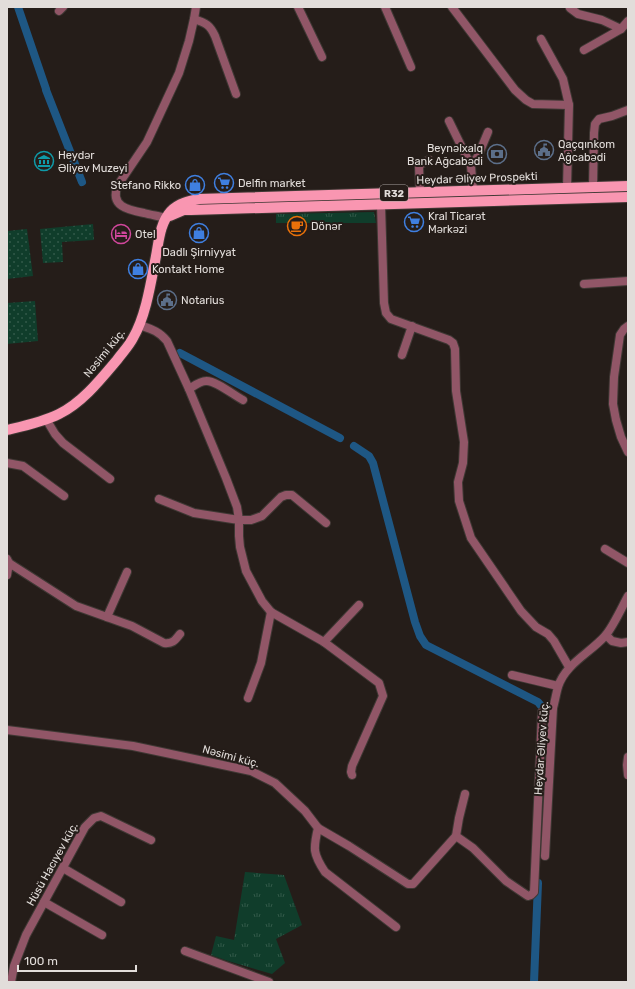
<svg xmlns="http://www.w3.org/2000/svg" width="635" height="989" font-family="Rubik,sans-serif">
  <defs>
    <pattern id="grass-tufts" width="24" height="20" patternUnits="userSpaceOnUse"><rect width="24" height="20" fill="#103d2b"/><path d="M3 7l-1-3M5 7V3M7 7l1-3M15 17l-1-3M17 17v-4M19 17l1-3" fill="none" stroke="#325949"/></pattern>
    <pattern id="park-dots" width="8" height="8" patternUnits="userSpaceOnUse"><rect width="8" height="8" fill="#103d2b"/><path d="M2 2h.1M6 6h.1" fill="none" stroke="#325949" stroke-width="1.8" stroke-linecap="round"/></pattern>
  </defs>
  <rect width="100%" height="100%" fill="#251d19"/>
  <g fill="url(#grass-tufts)">
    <path d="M374,212L376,223H276V214Z"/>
    <path d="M245,872L284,875L302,925L276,939L285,963L272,974L228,961L211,955L216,936L234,940Z"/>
  </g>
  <g fill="url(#park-dots)">
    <path d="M93,224L94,240L62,242L63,262L43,263L40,229Z"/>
    <path d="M27,229L33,276L7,279V231Z"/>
    <path d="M35,301L38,341L7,344V303Z"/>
  </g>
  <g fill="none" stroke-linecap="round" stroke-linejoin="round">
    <g stroke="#1e5784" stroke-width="8">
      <path d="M18,7L46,89"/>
      <path d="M46,90L82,182"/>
      <path d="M180,353L340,438"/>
      <path d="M354,446L369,456L373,463L415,622L420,636L426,645L532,699L538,702L542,707"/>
      <path d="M534,982L538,883"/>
    </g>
    <g stroke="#3f3834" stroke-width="10">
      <g id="minor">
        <path d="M298,7L322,57"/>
        <path d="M385,7L411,67"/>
        <path d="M452,7L515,90L526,100L533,104L569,105"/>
        <path d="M570,8L578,14L602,20L621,29"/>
        <path d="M59,11L63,7"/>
        <path d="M194,19C206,23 210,25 215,36L236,94"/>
        <path d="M541,39L563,79L569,105L567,188"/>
        <path d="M584,50L621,29L628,21"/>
        <path d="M449,121L471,166L473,190"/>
        <path d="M471,166L478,156L488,132"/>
        <path d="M593,187L594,133L595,124L599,119L612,116L628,110"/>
        <path d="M420,192L419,167L421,164L429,160"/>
        <path d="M381,205L384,303L386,313L391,319L449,340L453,343L455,349L456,391L464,442L463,463L458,482L459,501L471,538L521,611L536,627L548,634L554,641L569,667"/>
        <path d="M584,284L628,281"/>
        <path d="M139,325C151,329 159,331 167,341L189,389L226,478L237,507L239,520V536L240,547L246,571L262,601L271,612L324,642L379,683L383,696L352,766L351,772L352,775"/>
        <path d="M628,326L624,329L620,335L614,377L613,404L616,420L621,437L628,452"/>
        <path d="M402,355L412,326"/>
        <path d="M189,389C194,386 200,381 206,381C215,380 235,396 243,400"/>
        <path d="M46,419L55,434L63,443L110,479"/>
        <path d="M7,463L23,466L64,496"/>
        <path d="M159,499L194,513L239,520H251L262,516L281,497L286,495H292L326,523"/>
        <path d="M605,549L628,563"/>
        <path d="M7,559L9,563L7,575"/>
        <path d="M9,563L76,606L132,626L164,643C173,644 175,640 180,634"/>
        <path d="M107,617L127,572"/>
        <path d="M606,635L612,641L621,643L628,642"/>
        <path d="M324,642L359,605"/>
        <path d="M512,675L558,686"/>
        <path d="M248,698L261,663L271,612"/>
        <path d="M7,730L133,746L251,771L275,783L305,811L318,828C313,849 313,854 325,872L396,927"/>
        <path d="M628,757L627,765L628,775"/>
        <path d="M465,794L459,818L456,836L473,848L506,881L528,896L531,895L534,892L542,712L553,708"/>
        <path d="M318,828L349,846L408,884H413L456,836"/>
        <path d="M545,856L553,708C555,701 556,694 558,687C565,664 590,653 605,636C613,627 622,607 628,596"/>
        <path d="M63,868L121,902"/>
        <path d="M44,902L102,935"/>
        <path d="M185,951L269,982"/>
        <path d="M11,982L14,966L26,935L85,827L94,818L101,816L151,840"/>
      </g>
    </g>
    <g stroke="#3f3834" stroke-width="10">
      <path id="tertiary" d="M166,218C159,216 151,215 144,213C128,210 109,206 118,185L147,142L179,73L189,41L194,19L196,7"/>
    </g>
    <g stroke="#3f3834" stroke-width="12">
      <g id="primary">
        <path d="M170,216L184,210H191L628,197"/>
        <path d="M7,430C24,426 43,422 59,414C82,403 101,379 117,360C122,353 129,346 133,338C146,316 151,282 156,256C159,240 160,223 171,211C179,203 189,201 199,199L628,186"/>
      </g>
    </g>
    <use href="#minor" stroke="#915667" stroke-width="8"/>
    <use href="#tertiary" stroke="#915667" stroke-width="8"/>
    <use href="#primary" stroke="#f996b1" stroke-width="10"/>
  </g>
  <defs>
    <g id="civic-ring" transform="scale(1)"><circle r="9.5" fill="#251d19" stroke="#5c6f8a" stroke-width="1.5"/><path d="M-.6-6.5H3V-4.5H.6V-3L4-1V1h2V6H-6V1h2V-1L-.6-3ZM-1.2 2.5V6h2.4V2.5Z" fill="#5c6f8a"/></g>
    <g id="bank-ring" transform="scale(1)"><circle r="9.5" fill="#251d19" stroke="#5c6f8a" stroke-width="1.5"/><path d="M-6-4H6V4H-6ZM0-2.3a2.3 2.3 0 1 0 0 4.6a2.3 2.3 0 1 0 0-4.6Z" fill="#5c6f8a"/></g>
    <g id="museum-ring" transform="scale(1)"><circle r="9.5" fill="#251d19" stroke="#0f9aa8" stroke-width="1.5"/><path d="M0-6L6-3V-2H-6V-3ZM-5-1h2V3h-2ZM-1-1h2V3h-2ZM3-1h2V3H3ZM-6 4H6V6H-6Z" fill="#0f9aa8"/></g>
    <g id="supermarket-ring" transform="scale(1)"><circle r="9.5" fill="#251d19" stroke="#3f7fe0" stroke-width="1.5"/><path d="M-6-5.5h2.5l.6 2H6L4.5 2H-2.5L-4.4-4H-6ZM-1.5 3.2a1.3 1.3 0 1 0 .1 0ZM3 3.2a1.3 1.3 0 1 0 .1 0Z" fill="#3f7fe0"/></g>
    <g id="shop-ring" transform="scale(1)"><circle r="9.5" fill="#251d19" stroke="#3f7fe0" stroke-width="1.5"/><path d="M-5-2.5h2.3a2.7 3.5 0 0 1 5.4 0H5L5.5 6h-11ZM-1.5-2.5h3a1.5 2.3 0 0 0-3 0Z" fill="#3f7fe0"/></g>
    <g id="cafe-ring" transform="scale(1)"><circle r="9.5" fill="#251d19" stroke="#e8710a" stroke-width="1.5"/><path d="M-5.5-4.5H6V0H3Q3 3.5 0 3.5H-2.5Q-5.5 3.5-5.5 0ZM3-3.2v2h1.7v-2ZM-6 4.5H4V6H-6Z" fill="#e8710a"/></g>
    <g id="hotel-ring" transform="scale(1)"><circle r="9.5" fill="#251d19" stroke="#d1479c" stroke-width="1.5"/><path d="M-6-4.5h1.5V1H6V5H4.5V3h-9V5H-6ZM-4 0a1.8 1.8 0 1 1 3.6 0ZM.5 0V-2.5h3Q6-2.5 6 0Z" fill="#d1479c"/></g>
  </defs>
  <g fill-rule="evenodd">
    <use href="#civic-ring" x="544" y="150"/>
    <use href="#bank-ring" x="497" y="154"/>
    <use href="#museum-ring" x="44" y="161"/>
    <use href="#supermarket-ring" x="224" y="183"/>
    <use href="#shop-ring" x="195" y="185"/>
    <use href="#supermarket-ring" x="414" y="222"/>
    <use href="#cafe-ring" x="297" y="226"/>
    <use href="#shop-ring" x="199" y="233"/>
    <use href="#hotel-ring" x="121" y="234"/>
    <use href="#shop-ring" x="138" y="269"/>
    <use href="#civic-ring" x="167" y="300"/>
  </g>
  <g text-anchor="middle" stroke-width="4" stroke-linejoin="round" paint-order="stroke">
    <rect fill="#251d19" stroke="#a9a3a0" stroke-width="1" x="380" y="185" width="28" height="16" rx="3"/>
    <g font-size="10" font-weight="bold" fill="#e2ddda">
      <text x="394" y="197">R32</text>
    </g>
    <g font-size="11" fill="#e2ddda" stroke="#251d19" text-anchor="start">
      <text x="558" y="148">Qaçqınkom<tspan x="558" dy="13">Ağcabədi</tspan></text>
      <text x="483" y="152" text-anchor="end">Beynəlxalq<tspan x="483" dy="13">Bank Ağcabədi</tspan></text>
      <text x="58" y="159">Heydər<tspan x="58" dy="13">Əliyev Muzeyi</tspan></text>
      <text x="238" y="187">Delfin market</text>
      <text x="181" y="189" text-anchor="end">Stefano Rikko</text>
      <text x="428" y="220">Kral Ticarət<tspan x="428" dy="13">Mərkəzi</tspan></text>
      <text x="311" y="230">Dönər</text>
      <text x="135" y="238">Otel</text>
      <text x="199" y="256" text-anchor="middle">Dadlı Şirniyyat</text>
      <text x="152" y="273">Kontakt Home</text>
      <text x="181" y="304">Notarius</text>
    </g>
    <g font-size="11" fill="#e2ddda" stroke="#251d19">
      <text transform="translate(477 178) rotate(-2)" y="4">Heydar Əliyev Prospekti</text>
      <text transform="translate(104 353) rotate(-51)" y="4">Nəsimi küç.</text>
      <text transform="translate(541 748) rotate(-86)" y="4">Heydar Əliyev küç.</text>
      <text transform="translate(231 756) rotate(15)" y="4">Nəsimi küç.</text>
      <text transform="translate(52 864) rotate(-61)" y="4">Hüsü Hacıyev küç.</text>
    </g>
  </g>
  <rect width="635" height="989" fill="none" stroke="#e2ddda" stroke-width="16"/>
  <path d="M18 965v6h118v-6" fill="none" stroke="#e2ddda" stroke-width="2"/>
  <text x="24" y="965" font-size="12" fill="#e2ddda" stroke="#251d19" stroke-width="3" paint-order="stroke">100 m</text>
</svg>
